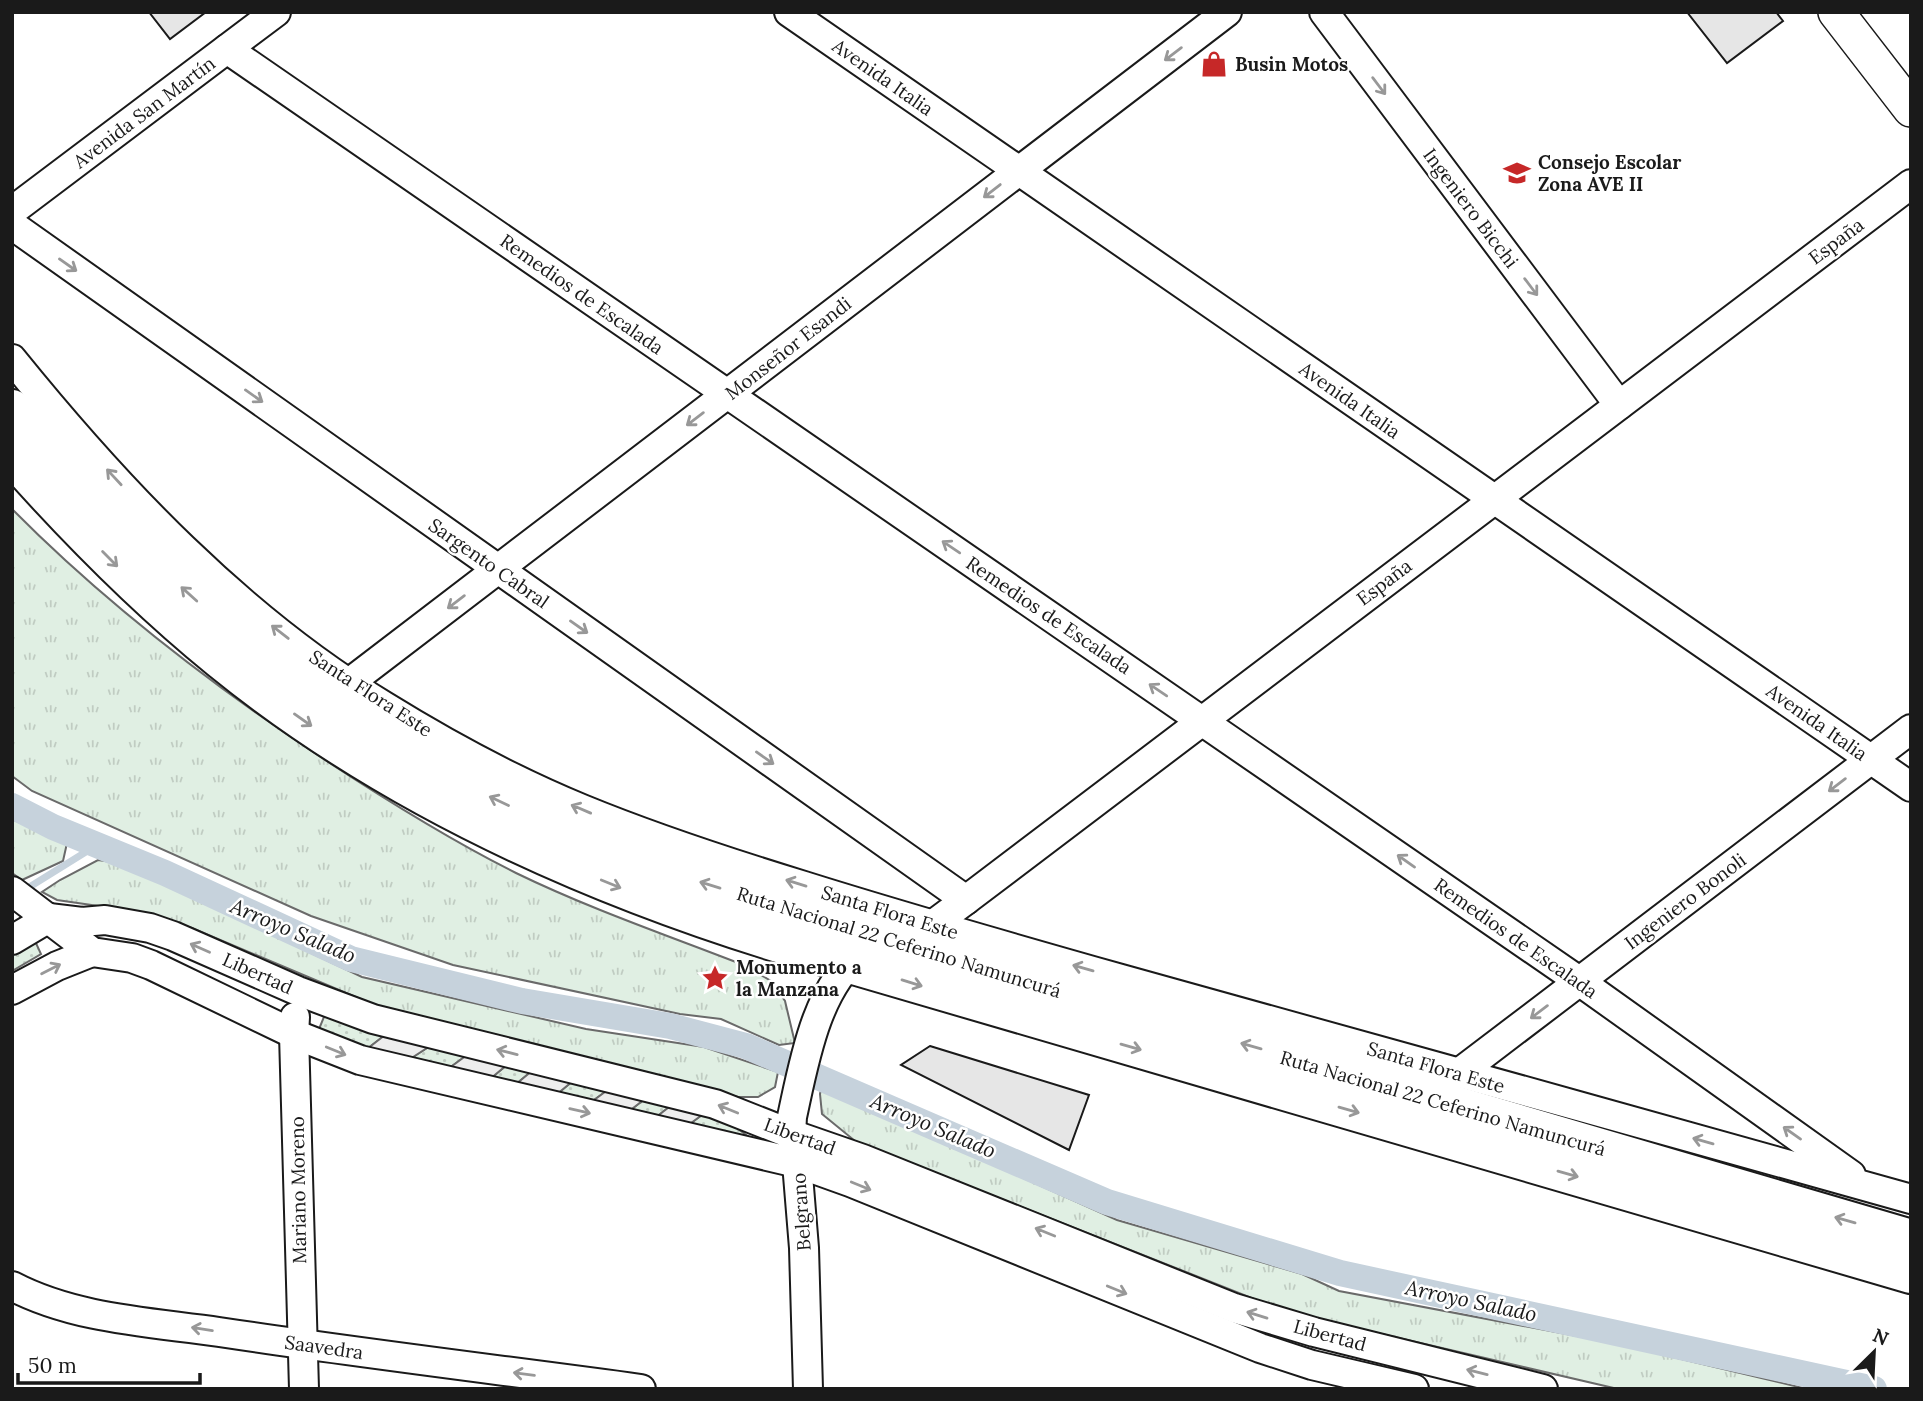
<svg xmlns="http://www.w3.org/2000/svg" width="1923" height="1401" font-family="Lora,serif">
  <defs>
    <pattern id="grass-dots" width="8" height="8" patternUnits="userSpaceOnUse" patternTransform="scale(1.75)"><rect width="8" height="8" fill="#e0efe3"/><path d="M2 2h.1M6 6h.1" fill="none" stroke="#c0ccc2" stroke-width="1.8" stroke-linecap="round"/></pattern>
    <pattern id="park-tufts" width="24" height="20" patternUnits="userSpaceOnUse" patternTransform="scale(1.75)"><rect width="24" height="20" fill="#e0efe3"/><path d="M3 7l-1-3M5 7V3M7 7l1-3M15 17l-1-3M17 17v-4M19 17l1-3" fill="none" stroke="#c0ccc2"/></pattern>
  </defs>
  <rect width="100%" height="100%" fill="#fff"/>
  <g fill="url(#grass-dots)" stroke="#6a6a6a" stroke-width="2">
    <path d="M35,941L41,954L12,971V954Z"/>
    <path d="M326,1012L385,1035L367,1049L319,1029Z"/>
    <path d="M430,1046L467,1055L448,1069L410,1059Z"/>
    <path d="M508,1064L533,1070L515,1085L490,1079Z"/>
    <path d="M574,1080L609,1089L590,1103L556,1095Z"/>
    <path d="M646,1098L673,1104L655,1118L628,1112Z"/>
    <path d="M706,1112L737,1128L750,1138L687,1126Z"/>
  </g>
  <g fill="url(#park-tufts)" stroke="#6a6a6a" stroke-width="2">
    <path d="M12,509C104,602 208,682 316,754C381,797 446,838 516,873C590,909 669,936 746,966L771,981L785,1001L795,1043L779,1045L721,1019L680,1014L453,965L311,916L32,791L12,776Z"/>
    <path d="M12,819L67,843L63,861L22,880L12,873Z"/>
    <path d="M98,860L133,865L161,882L362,977L586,1029L704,1047L778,1072L775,1087L758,1097H738L377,1006L192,928L133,911L57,900L42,892L60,880Z"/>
    <path d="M823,1079L883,1115L1117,1220L1302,1274L1339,1291L1614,1343L1807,1389H1618L1287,1312L855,1141L822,1114L820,1094Z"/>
  </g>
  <g fill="#ededed" stroke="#6a6a6a" stroke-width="2">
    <path d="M385,1035L430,1046L410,1059L367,1049Z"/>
    <path d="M467,1055L508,1064L490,1079L448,1069Z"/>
    <path d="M533,1070L574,1080L556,1095L515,1085Z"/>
    <path d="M609,1089L646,1098L628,1112L590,1103Z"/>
    <path d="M673,1104L706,1112L687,1126L655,1118Z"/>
  </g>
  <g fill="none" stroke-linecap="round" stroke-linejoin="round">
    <path stroke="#c6d2dc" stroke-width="7" d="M23,891L97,845"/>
    <path stroke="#c6d2dc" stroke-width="26" d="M12,806L53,827L165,873L351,959L522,1001L670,1026L746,1046L1107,1202L1340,1273L1874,1389"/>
  </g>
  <g fill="#e6e6e6" stroke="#1a1a1a" stroke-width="2">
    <path d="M149,12H206L170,39Z"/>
    <path d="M1687,12H1776L1783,21L1727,63Z"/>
    <path d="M930,1046L1089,1095L1069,1150L901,1065Z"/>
  </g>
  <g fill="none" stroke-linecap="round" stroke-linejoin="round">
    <g stroke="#1a1a1a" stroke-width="32">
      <g id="minor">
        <path d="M789,12L1911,787"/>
        <path d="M1324,12L1619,405"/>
        <path d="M227,49L1579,981L1851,1175"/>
        <path d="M12,211L276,12"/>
        <path d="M12,225L966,900"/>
        <path d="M12,359C118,490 239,618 384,706C447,745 514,781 582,809C655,839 729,863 804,886C909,919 1015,949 1121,979C1384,1052 1648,1125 1911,1199"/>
        <path d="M349,683L1227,12"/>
        <path d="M12,891L92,952L132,958L151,965L294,1034L360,1060L797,1163L850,1182L1260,1348L1312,1365L1414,1389"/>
        <path d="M49,918L82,922L105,920L150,928L173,936L298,991L373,1019L715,1104L791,1134L863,1159L1234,1308L1314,1332L1543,1389"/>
        <path d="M919,930L931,926L966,900L1911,184"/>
        <path d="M12,940L49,918"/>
        <path d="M12,990L57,966L92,952"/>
        <path d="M295,1017L294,1034L304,1389"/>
        <path d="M1459,1073L1911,729"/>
        <path d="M12,1286C75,1319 150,1322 219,1332C359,1353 500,1370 641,1389"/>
        <path d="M808,1389L804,1248L797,1163L791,1134L792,1117C804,1062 816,988 862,952"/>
      </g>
    </g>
    <g stroke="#1a1a1a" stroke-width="38">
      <path id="major" d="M1836,12L1911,109"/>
    </g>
    <g stroke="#1a1a1a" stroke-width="42">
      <g id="highway">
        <path d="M12,409C80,491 156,572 240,638C353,727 482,801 616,853C677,876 740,895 803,914L1911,1239"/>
        <path d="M12,456C76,528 145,598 220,659C387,795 587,885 792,947L1911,1274"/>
      </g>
    </g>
    <use href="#minor" stroke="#fff" stroke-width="28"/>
    <use href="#major" stroke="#fff" stroke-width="35"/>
    <use href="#highway" stroke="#fff" stroke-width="38"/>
  </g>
  <defs><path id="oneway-shaft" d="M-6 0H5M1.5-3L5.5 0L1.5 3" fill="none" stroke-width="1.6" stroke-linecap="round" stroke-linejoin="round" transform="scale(1.75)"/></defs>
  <g stroke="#989898">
    <use href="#oneway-shaft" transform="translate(1173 54) rotate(143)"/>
    <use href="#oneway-shaft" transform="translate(1379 86) rotate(53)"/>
    <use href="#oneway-shaft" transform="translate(992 191) rotate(142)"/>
    <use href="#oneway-shaft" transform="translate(68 265) rotate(35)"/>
    <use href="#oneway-shaft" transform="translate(1531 287) rotate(53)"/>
    <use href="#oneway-shaft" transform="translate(254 396) rotate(35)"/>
    <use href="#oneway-shaft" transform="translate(695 419) rotate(143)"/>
    <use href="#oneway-shaft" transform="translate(114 477) rotate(-133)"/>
    <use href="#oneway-shaft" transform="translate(951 547) rotate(-146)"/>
    <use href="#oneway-shaft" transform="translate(110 559) rotate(45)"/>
    <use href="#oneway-shaft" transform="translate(189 594) rotate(-138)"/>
    <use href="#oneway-shaft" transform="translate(456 602) rotate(143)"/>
    <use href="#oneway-shaft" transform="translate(579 627) rotate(35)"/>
    <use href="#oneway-shaft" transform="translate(280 632) rotate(-142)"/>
    <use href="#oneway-shaft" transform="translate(1158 690) rotate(-146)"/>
    <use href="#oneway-shaft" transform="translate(303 720) rotate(35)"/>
    <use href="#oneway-shaft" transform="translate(765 758) rotate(35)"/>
    <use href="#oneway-shaft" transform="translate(1837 785) rotate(143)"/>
    <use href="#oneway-shaft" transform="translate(499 801) rotate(-155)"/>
    <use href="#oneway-shaft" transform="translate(581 809) rotate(-157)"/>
    <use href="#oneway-shaft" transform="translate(1406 861) rotate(-145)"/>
    <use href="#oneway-shaft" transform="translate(796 883) rotate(-163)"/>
    <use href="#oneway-shaft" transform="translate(611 884) rotate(22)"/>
    <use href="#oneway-shaft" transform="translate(710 885) rotate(-163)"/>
    <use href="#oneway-shaft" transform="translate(200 948) rotate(-156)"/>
    <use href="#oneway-shaft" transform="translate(1083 968) rotate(-164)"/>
    <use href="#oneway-shaft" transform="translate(51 969) rotate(-27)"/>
    <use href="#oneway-shaft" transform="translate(912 983) rotate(17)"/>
    <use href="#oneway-shaft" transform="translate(1539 1012) rotate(143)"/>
    <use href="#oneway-shaft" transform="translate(1251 1046) rotate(-164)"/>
    <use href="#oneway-shaft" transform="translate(1131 1047) rotate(16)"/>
    <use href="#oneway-shaft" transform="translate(336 1051) rotate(22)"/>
    <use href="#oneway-shaft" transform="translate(507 1052) rotate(-166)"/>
    <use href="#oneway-shaft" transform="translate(728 1109) rotate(-158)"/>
    <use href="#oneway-shaft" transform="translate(1349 1110) rotate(16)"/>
    <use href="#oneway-shaft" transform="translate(580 1111) rotate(13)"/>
    <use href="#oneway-shaft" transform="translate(1792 1133) rotate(-145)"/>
    <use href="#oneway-shaft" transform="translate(1703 1141) rotate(-164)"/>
    <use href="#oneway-shaft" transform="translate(1568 1174) rotate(16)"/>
    <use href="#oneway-shaft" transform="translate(861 1186) rotate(22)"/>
    <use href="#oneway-shaft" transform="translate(1845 1220) rotate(-164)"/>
    <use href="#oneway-shaft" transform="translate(1045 1232) rotate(-158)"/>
    <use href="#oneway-shaft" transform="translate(1117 1290) rotate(22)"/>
    <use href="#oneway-shaft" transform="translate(1257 1315) rotate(-163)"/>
    <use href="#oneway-shaft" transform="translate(202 1329) rotate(-171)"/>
    <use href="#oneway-shaft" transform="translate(1477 1372) rotate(-166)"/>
    <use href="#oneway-shaft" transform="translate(524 1374) rotate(-173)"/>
  </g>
  <defs>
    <g id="shop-bare" transform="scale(2.1)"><path d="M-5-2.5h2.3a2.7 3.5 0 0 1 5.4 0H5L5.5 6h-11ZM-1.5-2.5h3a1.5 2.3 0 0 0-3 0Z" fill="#c62828" stroke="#fff" stroke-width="2.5" paint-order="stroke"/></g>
    <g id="school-bare" transform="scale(2.1)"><path d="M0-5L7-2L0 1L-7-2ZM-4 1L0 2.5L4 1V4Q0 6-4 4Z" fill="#c62828" stroke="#fff" stroke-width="2.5" paint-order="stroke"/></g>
    <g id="sight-bare" transform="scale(2.1)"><path d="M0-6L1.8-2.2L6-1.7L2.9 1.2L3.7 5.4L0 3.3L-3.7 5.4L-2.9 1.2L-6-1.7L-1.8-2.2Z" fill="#c62828" stroke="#fff" stroke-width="2.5" paint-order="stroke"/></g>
  </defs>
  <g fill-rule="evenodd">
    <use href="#shop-bare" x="1214" y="64"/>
    <use href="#school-bare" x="1517" y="173"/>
    <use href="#sight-bare" x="715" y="978"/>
  </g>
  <g text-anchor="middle" stroke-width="5" stroke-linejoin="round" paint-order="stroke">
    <g font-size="19" font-weight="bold" fill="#1a1a1a" stroke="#fff" text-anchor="start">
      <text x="1235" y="71">Busin Motos</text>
      <text x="1538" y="169">Consejo Escolar<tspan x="1538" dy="22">Zona AVE II</tspan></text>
      <text x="736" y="974">Monumento a<tspan x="736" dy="22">la Manzana</tspan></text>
    </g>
    <g font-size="19" fill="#1a1a1a" stroke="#fff">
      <text transform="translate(883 77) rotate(35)" y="7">Avenida Italia</text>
      <text transform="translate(144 112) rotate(-37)" y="7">Avenida San Martín</text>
      <text transform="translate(1471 208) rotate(53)" y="7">Ingeniero Bicchi</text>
      <text transform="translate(1836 241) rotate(-37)" y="7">España</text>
      <text transform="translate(582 294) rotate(35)" y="7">Remedios de Escalada</text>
      <text transform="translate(788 348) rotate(-38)" y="7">Monseñor Esandi</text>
      <text transform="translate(1350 400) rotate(35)" y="7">Avenida Italia</text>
      <text transform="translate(489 563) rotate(35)" y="7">Sargento Cabral</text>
      <text transform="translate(1384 582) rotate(-37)" y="7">España</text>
      <text transform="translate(1049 615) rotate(34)" y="7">Remedios de Escalada</text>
      <text transform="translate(371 693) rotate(33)" y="7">Santa Flora Este</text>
      <text transform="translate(1817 722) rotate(35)" y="7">Avenida Italia</text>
      <text transform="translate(1685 901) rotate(-37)" y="7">Ingeniero Bonoli</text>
      <text transform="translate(890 912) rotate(17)" y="7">Santa Flora Este</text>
      <text transform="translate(1516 938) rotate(35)" y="7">Remedios de Escalada</text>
      <text transform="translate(899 942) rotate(17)" y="7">Ruta Nacional 22 Ceferino Namuncurá</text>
      <text transform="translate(258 973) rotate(24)" y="7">Libertad</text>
      <text transform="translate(1436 1067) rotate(16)" y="7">Santa Flora Este</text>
      <text transform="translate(1443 1103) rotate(16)" y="7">Ruta Nacional 22 Ceferino Namuncurá</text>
      <text transform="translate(800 1136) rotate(20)" y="7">Libertad</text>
      <text transform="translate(298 1190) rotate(-91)" y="7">Mariano Moreno</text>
      <text transform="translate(801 1212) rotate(-94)" y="7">Belgrano</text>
      <text transform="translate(1330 1335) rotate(15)" y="7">Libertad</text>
      <text transform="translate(324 1347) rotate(8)" y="7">Saavedra</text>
    </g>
    <g font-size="21" font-style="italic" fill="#1a1a1a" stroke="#fff">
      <text transform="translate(293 931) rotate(23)" y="7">Arroyo Salado</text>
      <text transform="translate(933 1126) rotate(23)" y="7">Arroyo Salado</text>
      <text transform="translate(1471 1301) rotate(12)" y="7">Arroyo Salado</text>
    </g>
  </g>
  <rect width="1923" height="1401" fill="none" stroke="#1a1a1a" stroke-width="28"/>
  <g transform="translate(1874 1352) rotate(24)" stroke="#ffffff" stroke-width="5" paint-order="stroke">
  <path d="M0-5L12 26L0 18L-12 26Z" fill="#1a1a1a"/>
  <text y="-10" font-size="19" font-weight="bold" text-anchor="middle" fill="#1a1a1a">N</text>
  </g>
  <path d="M18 1373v10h182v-10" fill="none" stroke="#1a1a1a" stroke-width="3.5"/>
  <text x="28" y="1373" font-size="21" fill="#1a1a1a" stroke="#ffffff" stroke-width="5" paint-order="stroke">50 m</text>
</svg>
